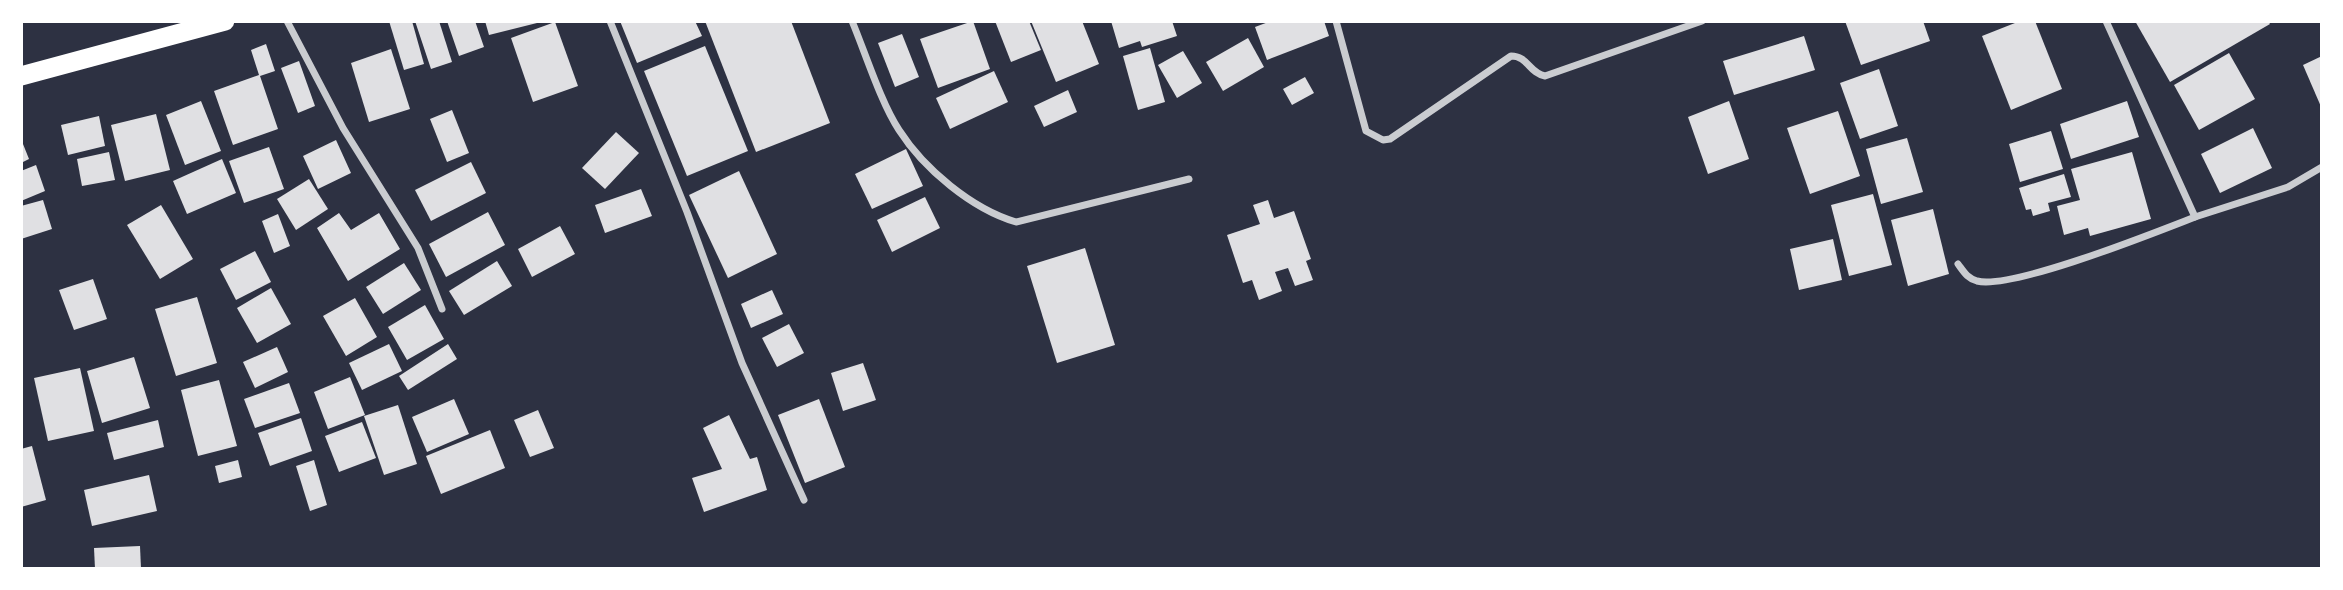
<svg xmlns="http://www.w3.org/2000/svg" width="2343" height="590" font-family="Rubik,sans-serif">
  <rect width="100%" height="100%" fill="#2d3142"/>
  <g fill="#e0e0e3">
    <path d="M389,21H412L424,64L404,70Z"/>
    <path d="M415,21H439L452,62L431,69Z"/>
    <path d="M447,21H475L484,47L459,56Z"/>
    <path d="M485,21H540L541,22L489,35Z"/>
    <path d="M620,21H695L702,36L637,63Z"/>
    <path d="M705,21H791L830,123L756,152Z"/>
    <path d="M973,21L990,69L938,88L920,39Z"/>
    <path d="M995,21H1029L1041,50L1011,62Z"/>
    <path d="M1031,21H1082L1099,64L1056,82Z"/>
    <path d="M1111,21H1172L1177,36L1142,47L1140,41L1119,48Z"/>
    <path d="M1271,21H1324L1329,36L1267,60L1255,27Z"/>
    <path d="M1845,21H1923L1930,41L1861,65Z"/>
    <path d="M2020,21H2035L2062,89L2011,110L1982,36Z"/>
    <path d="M2135,21H2268L2270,24L2170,82Z"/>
    <path d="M555,22L578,86L533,102L511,38Z"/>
    <path d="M902,34L919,77L895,87L878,43Z"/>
    <path d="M1804,36L1815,70L1734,95L1723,61Z"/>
    <path d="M1248,38L1264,67L1223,91L1206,62Z"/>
    <path d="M266,44L275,71L260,76L278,129L233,145L214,91L259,75L251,50Z"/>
    <path d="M705,46L748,151L687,176L644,71Z"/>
    <path d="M1150,48L1165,102L1138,110L1123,56Z"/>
    <path d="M391,49L410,109L369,122L351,63Z"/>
    <path d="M1183,51L1202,83L1177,98L1158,65Z"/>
    <path d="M2229,53L2255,99L2199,130L2174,85Z"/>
    <path d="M2322,56V109L2303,65Z"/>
    <path d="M299,61L315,106L298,113L281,68Z"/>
    <path d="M1879,69L1898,126L1860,139L1840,83Z"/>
    <path d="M994,71L1008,102L950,129L936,98Z"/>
    <path d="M1305,77L1314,93L1292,105L1283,89Z"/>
    <path d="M1068,90L1077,112L1044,127L1034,106Z"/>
    <path d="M201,101L221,151L185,165L166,115Z"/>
    <path d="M1729,101L1749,159L1708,174L1688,117Z"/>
    <path d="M2127,101L2139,137L2071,159L2060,124Z"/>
    <path d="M452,110L469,153L447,162L430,119Z"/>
    <path d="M1838,111L1860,176L1810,194L1787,128Z"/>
    <path d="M156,114L170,170L125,181L111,125Z"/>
    <path d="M99,116L105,146L68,155L61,125Z"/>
    <path d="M2253,128L2272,168L2220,193L2201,154Z"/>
    <path d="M2051,131L2063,169L2020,182L2009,144Z"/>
    <path d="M616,132L639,153L605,189L582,168Z"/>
    <path d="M1907,138L1923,192L1881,204L1866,149Z"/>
    <path d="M21,139L29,159L21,163Z"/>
    <path d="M336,140L351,173L318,189L303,156Z"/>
    <path d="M269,147L284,189L244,203L229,161Z"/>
    <path d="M906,149L923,186L872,209L855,174Z"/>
    <path d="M109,152L115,180L82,186L77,159Z"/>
    <path d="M2132,152L2151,219L2090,236L2088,228L2064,235L2057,206L2080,200L2071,169Z"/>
    <path d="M222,159L236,193L187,214L173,181Z"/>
    <path d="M471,162L486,193L431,221L415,190Z"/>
    <path d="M36,165L45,191L21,201V171Z"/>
    <path d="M739,171L777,254L728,278L689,195Z"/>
    <path d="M2064,174L2071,197L2048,203L2050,211L2033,216L2031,209L2026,210L2019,188Z"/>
    <path d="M309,179L328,209L296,230L277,199Z"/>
    <path d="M641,189L652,216L605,233L595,205Z"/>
    <path d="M1873,194L1892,265L1849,276L1831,205Z"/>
    <path d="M925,197L940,228L892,252L877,220Z"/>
    <path d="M43,200L52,229L21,239V206Z"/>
    <path d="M1268,200L1274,218L1294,211L1311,259L1306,261L1313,280L1295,286L1288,268L1275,272L1282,291L1259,300L1252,280L1243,283L1227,235L1260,224L1253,205Z"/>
    <path d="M161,205L193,259L160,279L127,225Z"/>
    <path d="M1933,209L1949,274L1908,286L1891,220Z"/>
    <path d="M488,212L505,245L446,277L429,244Z"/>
    <path d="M339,213L351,230L379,213L400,249L348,281L317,228Z"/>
    <path d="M278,214L290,246L274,253L262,221Z"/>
    <path d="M560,226L575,254L532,277L518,249Z"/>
    <path d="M1833,239L1842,280L1799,290L1790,249Z"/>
    <path d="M1085,248L1115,345L1057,363L1027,266Z"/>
    <path d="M255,251L271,282L236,300L220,269Z"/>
    <path d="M497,261L512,286L464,315L449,291Z"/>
    <path d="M404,263L421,290L383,314L366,287Z"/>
    <path d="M93,279L107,319L74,330L59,290Z"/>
    <path d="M271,288L291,324L257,343L237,308Z"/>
    <path d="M772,290L783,314L751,328L741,304Z"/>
    <path d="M197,297L217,363L176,376L155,309Z"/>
    <path d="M355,298L377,337L346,356L323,316Z"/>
    <path d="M425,305L444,339L407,360L388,327Z"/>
    <path d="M789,324L804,353L777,367L762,338Z"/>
    <path d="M389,344L402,371L362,390L349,363Z"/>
    <path d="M448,344L457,359L408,390L399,376Z"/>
    <path d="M277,347L288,372L255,388L243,362Z"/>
    <path d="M134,357L150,408L102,423L87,371Z"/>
    <path d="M863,363L876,400L843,411L831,373Z"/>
    <path d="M80,368L94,431L48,441L34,378Z"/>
    <path d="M350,377L365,415L328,429L314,392Z"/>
    <path d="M219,380L237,446L198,456L181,390Z"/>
    <path d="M289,383L300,413L255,428L244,399Z"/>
    <path d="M454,399L469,434L427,452L412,417Z"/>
    <path d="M819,399L845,467L805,483L778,415Z"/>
    <path d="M398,405L417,464L384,475L364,416Z"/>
    <path d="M538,410L554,448L530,457L514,420Z"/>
    <path d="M729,415L750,459L757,457L767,490L704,512L692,478L722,469L703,428Z"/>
    <path d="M301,418L312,451L270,466L258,433Z"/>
    <path d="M158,420L164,447L114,460L107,433Z"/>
    <path d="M362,422L376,458L339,472L325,436Z"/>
    <path d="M490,430L505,468L441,494L426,456Z"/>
    <path d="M32,446L46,500L21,507V449Z"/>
    <path d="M238,460L242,477L219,483L215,466Z"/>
    <path d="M314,460L327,505L310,511L296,466Z"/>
    <path d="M149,475L157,511L92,526L84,490Z"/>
    <path d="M140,546L141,569H95L94,548Z"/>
  </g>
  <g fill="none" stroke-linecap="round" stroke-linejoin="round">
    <g stroke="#caccd0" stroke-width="7">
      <path d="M287,21L343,128L418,248L442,309"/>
      <path d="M610,21L687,212L742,363L804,500"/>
      <path d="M852,21C865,52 881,103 899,130C924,169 972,209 1016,222L1189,179"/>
      <path d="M1336,21L1366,131L1383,140L1390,139L1511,56C1528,56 1529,73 1545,76L1702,21"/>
      <path d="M2195,217L2288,187L2322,167"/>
      <path d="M1958,264C1964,272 1967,278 1977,281C2012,290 2156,232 2195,217L2106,21"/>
    </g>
    <path stroke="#fff" stroke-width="19" d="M21,76L225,21"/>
  </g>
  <rect width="2343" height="590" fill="none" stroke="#ffffff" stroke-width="46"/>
</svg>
